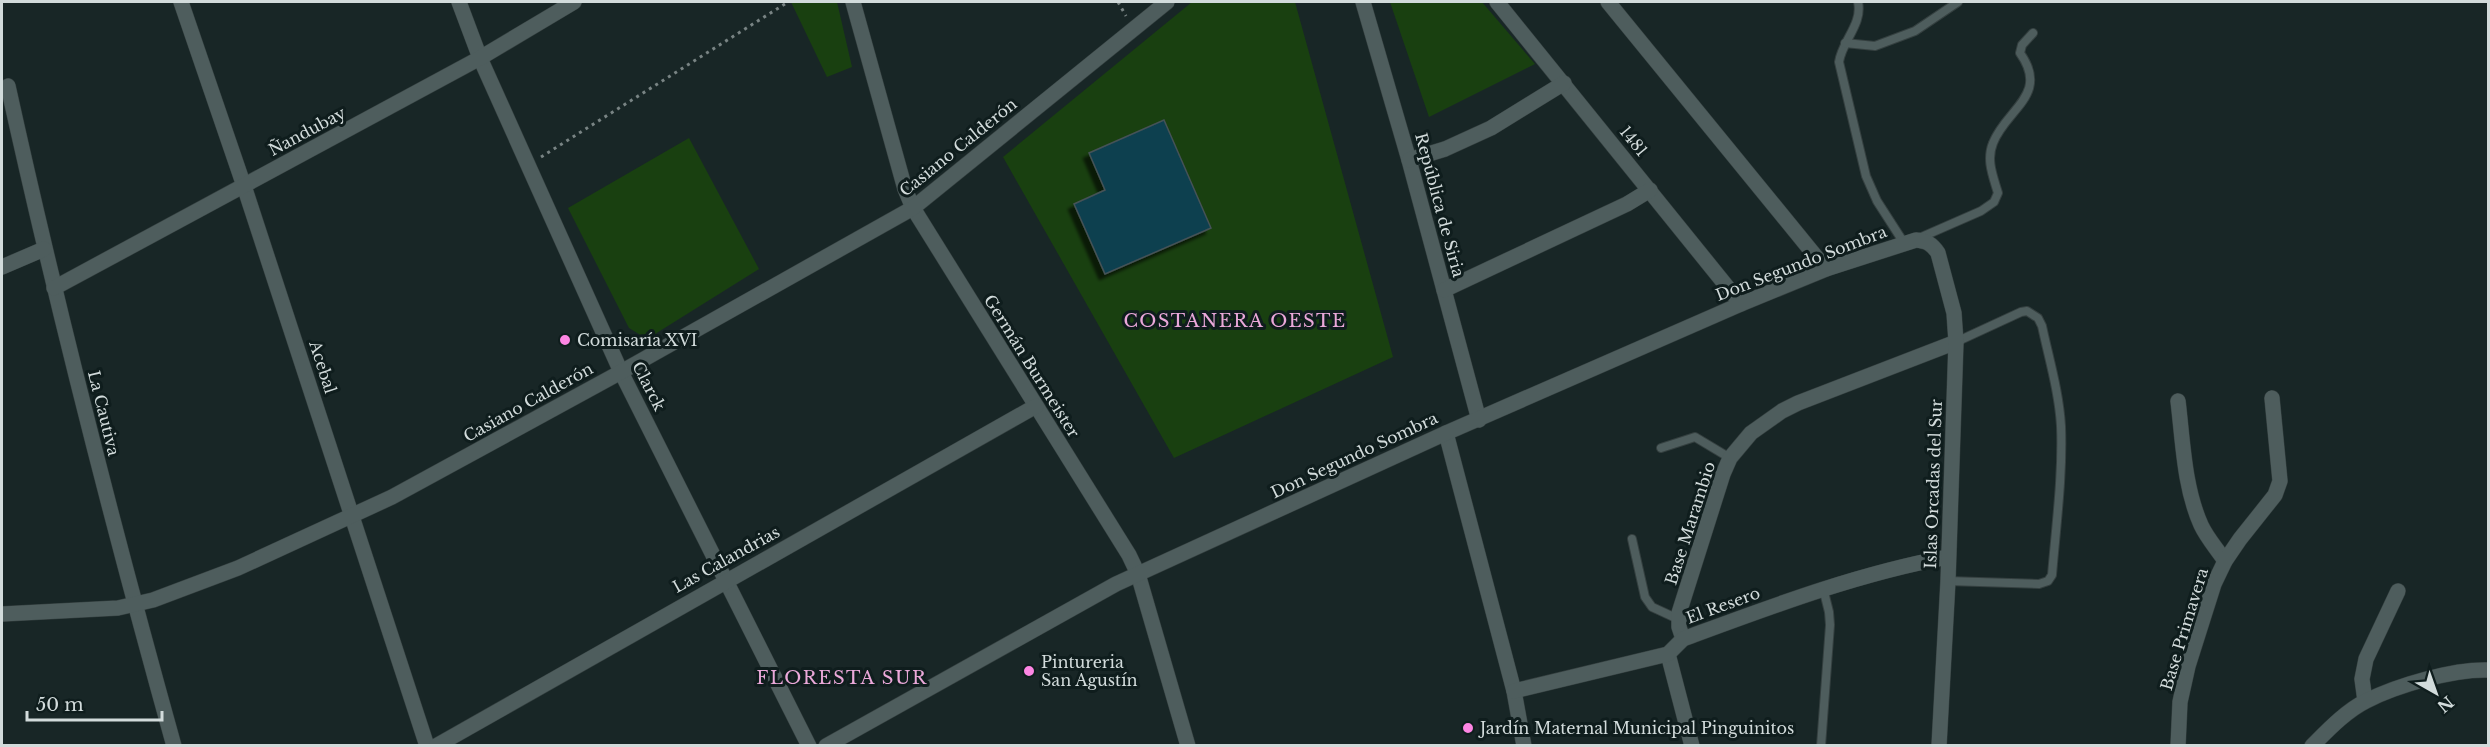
<svg xmlns="http://www.w3.org/2000/svg" width="2490" height="747" font-family="'Libre Baskerville',serif">
  <defs>
    <filter id="shadow"><feDropShadow dx="-5.5" dy="5.5" stdDeviation="1.5" flood-color="#0009"/></filter>
  </defs>
  <rect width="100%" height="100%" fill="#182626"/>
  <g fill="#194010">
    <path d="M791,2H837L852,67L827,77Z"/>
    <path d="M1192,2H1295L1393,357L1174,458L1003,157Z"/>
    <path d="M1390,2H1482L1535,64L1429,117Z"/>
    <path d="M689,138L759,269L647,339L629,328L568,208Z"/>
  </g>
  <path fill="#0e4050" stroke="#455257" stroke-width="1.5" filter="url(#shadow)" d="M1164,120L1211,228L1105,274L1074,204L1105,190L1089,153Z"/>
  <g fill="none" stroke-linecap="round" stroke-linejoin="round">
    <g stroke="#354040" stroke-width="10">
      <g id="service">
        <path d="M1858,2C1863,24 1842,41 1839,62L1866,176L1877,201L1904,243"/>
        <path d="M1845,43L1875,46L1915,31L1958,2"/>
        <path d="M1917,239L1981,211L1994,202L1998,193C1993,176 1986,160 1993,143C2006,109 2050,95 2020,53L2022,45L2033,33"/>
        <path d="M1661,448L1695,437L1730,458"/>
        <path d="M1632,539L1645,597L1652,607L1678,619"/>
        <path d="M1948,581L2039,584L2048,581L2052,575C2056,526 2063,475 2061,426C2059,392 2049,359 2042,326L2038,318L2027,311L2021,312L1956,342"/>
        <path d="M1821,746L1830,625L1829,612L1823,588"/>
      </g>
    </g>
    <g stroke="#354040" stroke-width="16">
      <g id="minor">
        <path d="M181,2L244,186L427,746"/>
        <path d="M459,2L480,58L621,372L809,746"/>
        <path d="M853,2L905,189L913,208L1129,555L1138,574L1188,746"/>
        <path d="M1363,2L1409,160L1479,420"/>
        <path d="M1497,2L1741,304"/>
        <path d="M1608,2L1826,269"/>
        <path d="M8,86C57,308 113,527 174,746"/>
        <path d="M1409,160L1445,149L1491,128L1564,83"/>
        <path d="M2,267L44,249"/>
        <path d="M54,288L480,58L574,2"/>
        <path d="M1444,290L1627,204L1650,190"/>
        <path d="M2178,401C2183,442 2184,487 2201,525C2207,538 2217,549 2225,561"/>
        <path d="M1446,433L1514,691L1524,746"/>
        <path d="M2,614L118,608L153,600L238,568L392,497L621,372L913,208L1167,2"/>
        <path d="M1683,639L1679,627V613L1723,474L1730,458L1751,433L1782,411L1798,403L1956,342"/>
        <path d="M1668,654L1692,746"/>
        <path d="M1514,691L1668,654L1683,639C1770,607 1856,574 1948,557"/>
        <path d="M2365,701L2362,679L2366,659L2398,591"/>
        <path d="M436,746L1036,406"/>
        <path d="M826,746L1116,584L1446,433L1741,304L1826,269L1916,240C1927,241 1932,244 1938,253L1954,313L1956,342L1948,581L1939,746"/>
        <path d="M2178,746L2180,702L2188,666L2214,584L2225,561L2240,539L2275,495L2280,481L2272,398"/>
        <path d="M2312,746C2328,730 2346,711 2366,701C2398,685 2453,669 2488,670"/>
      </g>
    </g>
    <g stroke="#798484" stroke-width="3" stroke-dasharray="3 4.5" stroke-linecap="butt">
      <path d="M1118,2L1126,16"/>
      <path d="M541,157L788,2"/>
    </g>
    <use href="#service" stroke="#4e5d5d" stroke-width="8"/>
    <use href="#minor" stroke="#4e5d5d" stroke-width="15"/>
  </g>
  <g fill="#fd86e3" stroke="#0f1d1d" stroke-width="2">
    <circle cx="565" cy="340" r="6"/>
    <circle cx="1029" cy="671" r="6"/>
    <circle cx="1468" cy="728" r="6"/>
  </g>
  <g text-anchor="middle" stroke-width="6" stroke-linejoin="round" paint-order="stroke">
    <g font-size="16" fill="#d2dbdb" stroke="#0f1d1d">
      <text transform="translate(307 131) rotate(-28)" y="6">Ñandubay</text>
      <text transform="translate(1634 141) rotate(51)" y="6">1481</text>
      <text transform="translate(958 147) rotate(-39)" y="6">Casiano Calderón</text>
      <text transform="translate(1440 205) rotate(75)" y="6">República de Siria</text>
      <text transform="translate(1801 263) rotate(-21)" y="6">Don Segundo Sombra</text>
      <text transform="translate(1032 366) rotate(58)" y="6">Germán Burmeister</text>
      <text transform="translate(323 367) rotate(72)" y="6">Acebal</text>
      <text transform="translate(649 386) rotate(63)" y="6">Clarck</text>
      <text transform="translate(528 402) rotate(-29)" y="6">Casiano Calderón</text>
      <text transform="translate(104 413) rotate(76)" y="6">La Cautiva</text>
      <text transform="translate(1354 455) rotate(-25)" y="6">Don Segundo Sombra</text>
      <text transform="translate(1933 484) rotate(-88)" y="6">Islas Orcadas del Sur</text>
      <text transform="translate(1690 523) rotate(-72)" y="6">Base Marambio</text>
      <text transform="translate(726 559) rotate(-29)" y="6">Las Calandrias</text>
      <text transform="translate(1723 605) rotate(-20)" y="6">El Resero</text>
      <text transform="translate(2184 629) rotate(-73)" y="6">Base Primavera</text>
    </g>
    <g font-size="16" fill="#d2dbdb" stroke="#0f1d1d" text-anchor="start">
      <text x="577" y="346">Comisaría XVI</text>
      <text x="1041" y="668">Pintureria<tspan x="1041" dy="18">San Agustín</tspan></text>
      <text x="1480" y="734">Jardín Maternal Municipal Pinguinitos</text>
    </g>
    <g font-size="18" letter-spacing="1.5" fill="#eaa8d9" stroke="#0f1d1d">
      <text x="1235" y="327">COSTANERA OESTE</text>
      <text x="842" y="684">FLORESTA SUR</text>
    </g>
  </g>
  <rect width="2490" height="747" fill="none" stroke="#d2dbdb" stroke-width="6"/>
  <g transform="translate(2436 693) rotate(140)" stroke="#0f1d1d" stroke-width="4.5" paint-order="stroke">
  <path d="M0-4.5L10 22L0 15L-10 22Z" fill="#d2dbdb"/>
  <text y="-9" font-size="16" font-weight="bold" text-anchor="middle" fill="#d2dbdb">N</text>
  </g>
  <path d="M27 711v9h135v-9" fill="none" stroke="#d2dbdb" stroke-width="3"/>
  <text x="36" y="711" font-size="18" fill="#d2dbdb" stroke="#0f1d1d" stroke-width="4.5" paint-order="stroke">50 m</text>
</svg>
